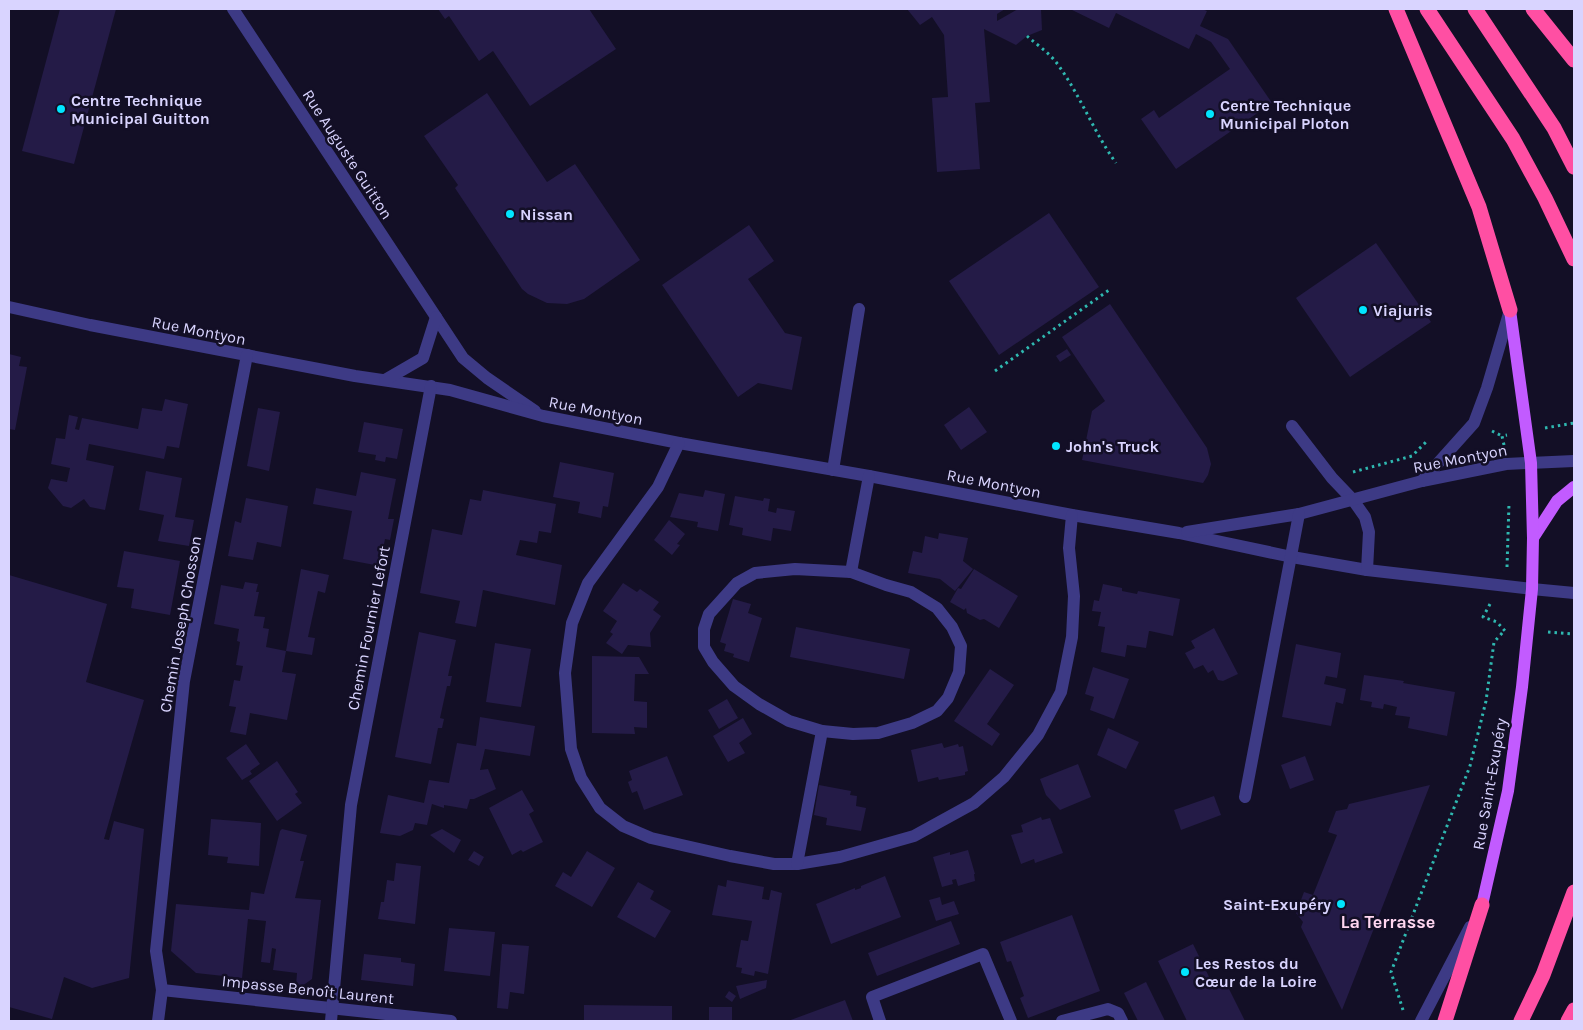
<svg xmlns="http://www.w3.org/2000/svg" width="1583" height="1030" font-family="Karla,sans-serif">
  <rect width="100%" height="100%" fill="#130f26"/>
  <g fill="#241b47">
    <path d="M60,9H116L74,164L22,151Z"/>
    <path d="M438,9H589L616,49L530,106L493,51L479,61L449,16L445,19Z"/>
    <path d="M907,9H1005L997,14V21L1018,9H1041L1042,30L1027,36L1016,45L984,29L990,102L975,103L980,169L937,172L932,98L948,97L944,35L932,17L920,25Z"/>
    <path d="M1070,9H1202L1207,11L1200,26L1228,39L1272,103L1176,169L1141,119L1154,110L1159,118L1230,69L1211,42L1196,34L1189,49L1116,13L1109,28Z"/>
    <path d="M487,93L547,182L575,164L640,260L584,299L567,304L547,303L528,294L522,289L455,188L458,185L424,136Z"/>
    <path d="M1049,213L1099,287L999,355L949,281Z"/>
    <path d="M749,225L774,261L748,279L785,333L802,337L792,390L758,383L738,397L662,285Z"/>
    <path d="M1376,243L1431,322L1350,377L1296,298Z"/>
    <path d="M1110,304L1207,448L1211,464L1208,475L1203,483L1082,460L1092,411L1105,401L1062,337Z"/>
    <path d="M1067,349L1071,355L1060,362L1056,356Z"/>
    <path d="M9,354L21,357L19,366L27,367L15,430L9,429Z"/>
    <path d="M165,399L188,404L179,448L167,446L164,459L89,444L86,460L114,466L105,510L90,507L84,499L71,508L63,506L48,488L51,479L67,482L70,468L51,464L56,438L65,439L69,415L78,417L75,429L79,430L82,418L138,429L142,408L162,411Z"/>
    <path d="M969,407L987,432L961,450L944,425Z"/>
    <path d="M258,408L280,412L269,471L247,466Z"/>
    <path d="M364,422L403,429L397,459L386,457L385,462L375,460L376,455L358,452Z"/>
    <path d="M560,462L614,473L608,507L603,506L601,518L578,513L580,502L553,497Z"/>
    <path d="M146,471L182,478L175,517L194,520L189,546L158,541L164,515L139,510Z"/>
    <path d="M361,472L396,479L388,519H394L390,540L385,539L380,566L343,559L352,511L313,504L316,488L356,496Z"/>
    <path d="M483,490L556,504L551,533L539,531L537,543L520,540L516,555L562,565L555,605L483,590L476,627L455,623L460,601L420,593L432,529L462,535L470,499L481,501Z"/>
    <path d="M705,490L725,494L718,531L697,527L698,522L670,517L679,493L703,497Z"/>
    <path d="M735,496L763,501L764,498L770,499L768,511L776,513L777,508L795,511L791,531L773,528L771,541L742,535L743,528L729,525Z"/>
    <path d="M246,498L288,506L281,547L257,542L253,560L228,556L235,521L241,523Z"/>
    <path d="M669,520L685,534L677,544L680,545L672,555L654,540Z"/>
    <path d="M939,533L968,538L963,561L973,569L955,591L940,579L908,573L913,551L922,553L925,536L938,539Z"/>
    <path d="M124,551L180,561L170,615L131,608L134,589L117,587Z"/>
    <path d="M301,569L329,575L325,593L318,591L308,637L315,638L312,655L286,651Z"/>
    <path d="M974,569L1018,596L999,628L984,619L980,620L967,613L966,608L964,610L950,602L958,588L961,589Z"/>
    <path d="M9,575L107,604L86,682L144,700L104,839L109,840L114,821L144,829L129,978L92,988L64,977L52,1019L9,1007Z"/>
    <path d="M245,582L258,584L256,592H259L254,616L265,617L263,628L269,629L266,647L286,651L282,672L296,674L287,720L250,713L246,735L230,732L236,707L229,706L234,680L240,681L243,666L236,665L240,642L237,641L239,629L214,624L221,585L243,589Z"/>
    <path d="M623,583L637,592L640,589L659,602L653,610L661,616L650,633L651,647L628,645L622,654L606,643L613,634L610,632L617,621L603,611Z"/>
    <path d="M1103,584L1122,588V591L1137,594L1138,591L1180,599L1173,636L1150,631H1149L1146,648L1127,645L1125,657L1101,652L1105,627L1098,626L1101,612L1092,611L1094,600L1099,601Z"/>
    <path d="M733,599L751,604L748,613L762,618L749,662L733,657L734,654L724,651L726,644L720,642Z"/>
    <path d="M796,627L910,649L904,679L790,657Z"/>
    <path d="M1214,628L1238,674L1223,681L1218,680L1213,670L1208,673L1203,665L1194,669L1185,653L1195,648L1191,641Z"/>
    <path d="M419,632L456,640L448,676H452L450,686H447L440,718L444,719L442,728H438L431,764L395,757Z"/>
    <path d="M495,643L531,649L521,707L486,702Z"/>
    <path d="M1296,644L1341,653L1337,678L1326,676L1324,684L1346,689L1343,704L1336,702L1331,726L1282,717Z"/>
    <path d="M592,656L639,657L649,674H635L634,701L647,702V728L634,727L635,734L592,733Z"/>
    <path d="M1093,667L1129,679L1114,719L1090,710L1094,697L1085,694Z"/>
    <path d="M990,669L1014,685L987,724L1000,734L992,746L954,721Z"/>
    <path d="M1364,675L1404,681L1403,683L1455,692L1447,736L1408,728L1410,717L1395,715L1397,707L1384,704L1383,709L1371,707L1372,702L1360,700Z"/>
    <path d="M727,699L738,718L719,729L708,710Z"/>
    <path d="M480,717L535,726L530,756L485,749L480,770L488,769L496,789L474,799H470L467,809L444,805V808L432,804L427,825L415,823L413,830L400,836L380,833L388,795L424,803L429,780L449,783L457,743L476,746Z"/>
    <path d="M743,718L752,734L739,743L745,753L728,762L713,736Z"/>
    <path d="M1108,728L1139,742L1126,769L1097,755Z"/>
    <path d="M942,743L944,748L958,744L959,747L963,746L968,771L965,772V775L939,780L938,777L918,782L911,750Z"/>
    <path d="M246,744L260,764L250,771L252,774L242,780L226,758Z"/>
    <path d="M667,756L683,795L644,810L637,791L632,793L628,782L632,780L629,771Z"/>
    <path d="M1305,756L1314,780L1290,789L1281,765Z"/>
    <path d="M277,761L298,792L295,794L302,803L277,821L249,781Z"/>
    <path d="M1078,764L1091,797L1060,810L1046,795L1040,779Z"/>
    <path d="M819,785L851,791L850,795L857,796L856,806L866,808L861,831L826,825L827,818L814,815Z"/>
    <path d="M1430,785L1342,1010L1301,927L1303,922L1296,913L1304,892L1313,895L1337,835L1328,832L1336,811L1347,809L1349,804Z"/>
    <path d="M522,790L534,811L529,814L543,842L523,852L521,850L512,855L489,808Z"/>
    <path d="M1214,796L1221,815L1181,830L1174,810Z"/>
    <path d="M1041,817L1042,820L1050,818L1063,853L1035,863L1034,859L1021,864L1011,835L1023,832L1021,825Z"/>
    <path d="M211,819L261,823L259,866L227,863L228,857L208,855Z"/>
    <path d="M282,829L307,835L300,861H304L295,898L321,900L312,979L302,986H296L297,973L273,970L276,949L272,948L270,963L261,962L266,921L248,919L242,978L196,973L171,951L176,904L249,910L251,892L264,894L280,831Z"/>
    <path d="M442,829L461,840L454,853L430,835Z"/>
    <path d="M968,850L975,874H974L975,881L958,886L956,879L952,880L953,884L942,887L933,857L950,852V855Z"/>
    <path d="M474,851L484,857L479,866L468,860Z"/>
    <path d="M587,851L615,868L592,907L555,886L563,872L571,877Z"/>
    <path d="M396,863L421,866L415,924L378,919L381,902H384L387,880L394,881Z"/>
    <path d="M885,876L901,917L831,944L816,904L855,888V890L861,888V886Z"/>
    <path d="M727,880L764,887L762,899L769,900L771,890L782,893L768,974L755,971L754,976L741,973L742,968L736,967L741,940L748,941L752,921L712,915L718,885L726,887Z"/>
    <path d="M638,882L654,891L650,899L671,911L655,938L617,917Z"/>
    <path d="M940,897L942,905L954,901L959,914L936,921L929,900Z"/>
    <path d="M1072,915L1100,991L1028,1018L1020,998L1024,996L1011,961L1007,962L1000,942Z"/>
    <path d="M951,921L960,944L877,976L868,953Z"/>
    <path d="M449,928L495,932L490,976L444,971Z"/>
    <path d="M502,944L529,946L524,994L510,992L508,1009L497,1008Z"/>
    <path d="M1193,944L1215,989L1226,983L1245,1021H1187L1158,961Z"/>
    <path d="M364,954L401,958V962L415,964L413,986L361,980Z"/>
    <path d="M767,980L766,988L740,999L736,986Z"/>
    <path d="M1146,982L1165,1021H1138L1124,993Z"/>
    <path d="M729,991L736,996L732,1002L725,997Z"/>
    <path d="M845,1000L853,1021H788Z"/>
    <path d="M584,1005L672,1006V1021H584Z"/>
    <rect x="709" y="1007" width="23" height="14"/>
  </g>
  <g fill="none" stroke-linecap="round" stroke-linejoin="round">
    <g stroke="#2fb8b0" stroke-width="3" stroke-dasharray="2.5 4" stroke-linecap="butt">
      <path d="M1027,36C1036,44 1048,52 1056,62C1080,94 1093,131 1116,163"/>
      <path d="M995,371L1109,290"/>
      <path d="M1545,428L1574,423"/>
      <path d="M1492,431L1502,436"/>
      <path d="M1504,445L1502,436L1507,435"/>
      <path d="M1353,472L1412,456L1428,440"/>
      <path d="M1507,567L1509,503"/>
      <path d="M1490,604L1483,617L1497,622L1505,631"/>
      <path d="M1548,632L1574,634"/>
      <path d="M1403,1010L1391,972L1470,766L1486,701L1494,642L1504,631"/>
    </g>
    <g stroke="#3d3a85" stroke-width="12">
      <path d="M233,9L463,358L487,378L535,411"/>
      <path d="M9,307L90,325L355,376L450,390L543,416L679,443L869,476L1072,515L1179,533L1292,557L1367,570L1532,589L1574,593"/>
      <path d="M385,380L423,358L436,317"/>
      <path d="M1292,426L1332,478L1353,500L1365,517L1369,532L1367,570"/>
      <path d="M679,443L658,487L588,583L572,623L565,673L571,749L581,778L600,808L623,826L651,838L730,856L774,864H797L840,857L914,836L974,803L1004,777L1038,735L1061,692L1072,637L1074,596L1069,548L1072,515"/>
      <path d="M833,470L859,309"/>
      <path d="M1422,481L1474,423L1487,388L1510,310"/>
      <path d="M1187,532L1299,514L1422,481L1506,464L1574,461"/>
      <path d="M795,569L851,572L886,585L911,592L937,608L952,627L961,646L959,672L948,698L937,711L912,723L878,733L853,734L822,731L789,721L759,704L734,686L713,662L704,647V629L709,614L737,583L755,573Z"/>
      <path d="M851,572L869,476"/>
      <path d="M1245,797L1299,514"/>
      <path d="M797,864L822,731"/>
      <path d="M162,990L451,1021"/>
      <path d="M158,1021L162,990L156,951L184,681L247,355"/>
      <path d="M331,1021L351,805L431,386"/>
      <path d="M880,1021L872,997L983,954L1011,1021"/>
      <path d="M1062,1021L1108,1009L1118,1013L1122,1021"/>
      <path d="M1421,1021L1470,927"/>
    </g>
    <g stroke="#c25bff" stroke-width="12">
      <path d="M1533,538L1557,501L1574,487"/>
      <path d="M1482,905L1508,791L1522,687L1532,589L1533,538L1531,463L1510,310"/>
    </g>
    <g stroke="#ff4fa3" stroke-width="15">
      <path d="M1396,9L1479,207L1510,310"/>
      <path d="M1427,9L1513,139L1545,198L1574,259"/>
      <path d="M1475,9L1554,128L1574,167"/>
      <path d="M1533,9L1574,60"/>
      <path d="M1445,1021L1482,905"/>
      <path d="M1521,1021L1543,975L1574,892"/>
      <path d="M1568,1021L1574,1010"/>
    </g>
  </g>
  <g fill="#00e5ff" stroke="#130f26" stroke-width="2">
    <circle cx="61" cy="109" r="5"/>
    <circle cx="1210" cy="114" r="5"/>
    <circle cx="510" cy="214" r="5"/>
    <circle cx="1363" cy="310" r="5"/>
    <circle cx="1056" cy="446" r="5"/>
    <circle cx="1341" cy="904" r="5"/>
    <circle cx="1185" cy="972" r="5"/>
  </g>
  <g text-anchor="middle" stroke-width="5" stroke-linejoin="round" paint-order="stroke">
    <g font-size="16" font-weight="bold" fill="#d9d4ff" stroke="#130f26" text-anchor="start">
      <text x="71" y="106">Centre Technique<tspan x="71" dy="18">Municipal Guitton</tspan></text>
      <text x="1220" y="111">Centre Technique<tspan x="1220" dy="18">Municipal Ploton</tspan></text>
      <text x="520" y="220">Nissan</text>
      <text x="1373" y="316">Viajuris</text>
      <text x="1066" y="452">John's Truck</text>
      <text x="1331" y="910" text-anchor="end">Saint-Exupéry</text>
      <text x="1195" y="969">Les Restos du<tspan x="1195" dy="18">Cœur de la Loire</tspan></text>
    </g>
    <g font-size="16" fill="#d9d4ff" stroke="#130f26">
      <text transform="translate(348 154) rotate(57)" y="6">Rue Auguste Guitton</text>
      <text transform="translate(199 330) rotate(11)" y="6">Rue Montyon</text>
      <text transform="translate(596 410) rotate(11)" y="6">Rue Montyon</text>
      <text transform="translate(1460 458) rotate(-11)" y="6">Rue Montyon</text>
      <text transform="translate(994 483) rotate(11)" y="6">Rue Montyon</text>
      <text transform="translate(180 624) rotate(-80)" y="6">Chemin Joseph Chosson</text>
      <text transform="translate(368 628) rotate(-79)" y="6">Chemin Fournier Lefort</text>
      <text transform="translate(1489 784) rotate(-80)" y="6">Rue Saint-Exupéry</text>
      <text transform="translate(308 989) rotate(6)" y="6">Impasse Benoît Laurent</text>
    </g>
    <g font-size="18" font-weight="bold" fill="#ffd6f0" stroke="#130f26">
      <text x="1388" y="928">La Terrasse</text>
    </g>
  </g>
  <rect width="1583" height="1030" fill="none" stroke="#d9d4ff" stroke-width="20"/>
</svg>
